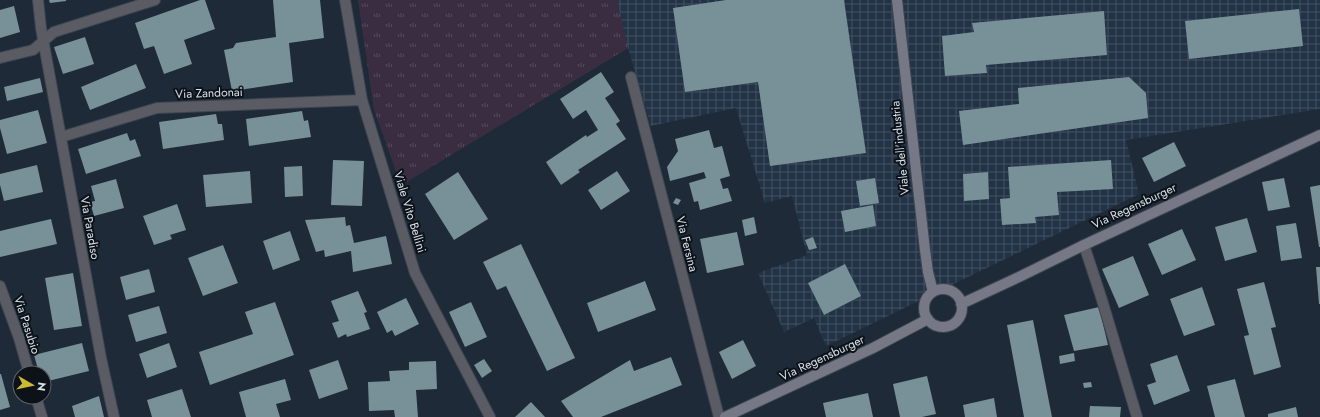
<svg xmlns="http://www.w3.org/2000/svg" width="1320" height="417" viewBox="0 0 1320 417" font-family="Jost,sans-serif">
<defs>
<pattern id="industrial-grid" width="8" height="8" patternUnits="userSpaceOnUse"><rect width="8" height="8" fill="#233346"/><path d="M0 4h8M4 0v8" fill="none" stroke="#425061"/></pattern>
<pattern id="grass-tufts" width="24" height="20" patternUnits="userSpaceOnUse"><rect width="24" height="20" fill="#3a2d42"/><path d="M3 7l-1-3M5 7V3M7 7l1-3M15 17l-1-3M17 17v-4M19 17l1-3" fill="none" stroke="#564b5d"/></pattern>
</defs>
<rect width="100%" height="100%" fill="#1e2a37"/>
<path fill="url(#industrial-grid)" d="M358 0H1320V109L1126 140 1139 194 826 346 814 318 784 332 758 273 807 255 792 196 765 203 736 108 651 126 628 48 401 185Z"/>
<path fill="url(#grass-tufts)" d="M358 0H617L628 48 401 185 374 110Z"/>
<path fill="#789098" d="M49 0H66V1L50 3Z
M200 0H205L215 29 184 40 192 64 164 74 154 46 144 49 135 23Z
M273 0H320L324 38 289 43 293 82 232 91 224 50 233 48 236 43 276 37Z
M726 0H844L866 153 770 166 758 82 685 92 673 8Z
M14 6 20 32 0 38V10Z
M1299 9 1303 46 1189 59 1185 21Z
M1104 11 1107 55 986 65 987 73 945 76 942 36 974 32 972 23Z
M85 37 94 64 63 74 54 47Z
M136 64 146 88 90 110 81 87Z
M601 72 614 92 605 98 620 121 616 124 626 139 578 170 580 172 561 185 546 162 586 135 587 137 598 130 586 110 573 119 560 99Z
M1129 77 1146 93 1148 118 963 145 959 111 1019 104 1018 88Z
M40 78 43 92 7 101 4 87Z
M38 110 47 143 7 154 0 128V120Z
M302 111 304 121 308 120 311 137 249 146 246 119Z
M216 114 218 124H222L224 140 163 149 159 122Z
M709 130 714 148 722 146 730 176 720 179 723 189 728 188 732 201 700 210 698 201 694 202 689 183 706 178 704 172 670 181 667 167 678 151 675 139Z
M127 133 130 141 135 139 141 156 86 174 78 149Z
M1174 142 1186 166 1154 182 1142 158Z
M333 160 364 161 362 206 331 205Z
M1111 160 1113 189 1057 192 1059 215 1035 217 1036 223 1002 225 1000 199 1010 198 1008 167Z
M37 165 43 192 4 201 0 185V174Z
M302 166 303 196 285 197 284 167Z
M250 171 252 203 206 207 203 175Z
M617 171 630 191 601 210 588 190Z
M458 172 488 219 454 240 425 194Z
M988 172 989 199 964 201 963 174Z
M875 178 879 203 860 206 856 181Z
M1284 178 1290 207 1268 211 1262 182Z
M116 179 124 208 94 216 90 202 95 201 91 186Z
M1320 185V247H1319L1310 187Z
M676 198 681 200 678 205 673 203Z
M177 204 186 230 170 235 172 239 154 245 143 216Z
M873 205 876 226 845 232 841 211Z
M345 217 346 226 350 225 354 243 386 236 392 264 353 272 351 251 325 257 324 250 316 252 305 220Z
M754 217 757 233 745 236 742 220Z
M1247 218 1257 252 1225 261 1215 227Z
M51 219 57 244 0 257V231Z
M1296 223 1302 258 1281 261 1276 226Z
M1182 229 1196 260 1162 275 1148 244Z
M290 231 300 260 273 270 263 241Z
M737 232 744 265 707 273 700 239Z
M813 237 817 248 809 250 805 240Z
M521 244 575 358 547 371 506 286 497 290 483 262Z
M223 245 238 283 203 296 188 258Z
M1133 256 1149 295 1119 308 1102 269Z
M845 264 861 296 824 315 808 283Z
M1316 267H1320V304H1319Z
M149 269 155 292 126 300 120 277Z
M73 273 82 326 54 330 45 278Z
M645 281 656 310 598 332 587 303Z
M1264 282 1276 327 1271 328 1281 367 1254 375 1244 336 1249 335 1237 289Z
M1202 287 1215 325 1184 336 1170 299Z
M358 291 367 312 364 313 370 329 347 337 346 334 338 338 332 323 339 321 331 301Z
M406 298 419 324 395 336 392 330 387 333 377 312Z
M275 302 294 355 210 385 199 352 253 334 245 312Z
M471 302 487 337 465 347 449 312Z
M159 306 167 333 136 342 128 315Z
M1099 307 1108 345 1074 351 1064 315Z
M1033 320 1052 417H1024L1007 325Z
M743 340 756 366 732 379 719 352Z
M82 343 89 371 44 382V373H39L34 355Z
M169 343 177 367 147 378 139 354Z
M1074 353 1075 361 1060 364 1059 356Z
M1177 355 1190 391 1154 405 1147 385 1156 382 1150 364Z
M671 357 682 385 601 417H573L561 401 630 360 634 371Z
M484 359 492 371 482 378 474 365Z
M338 360 348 389 319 399 309 370Z
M436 361 437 389 416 390 418 417H395L394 410 369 411 368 382 390 381 389 371 409 370V362Z
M0 374H1L10 407 0 410Z
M927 376 936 414 922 417H900L893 384Z
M285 379 291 400 276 404 280 417H246L239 392Z
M1235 379 1245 417H1215L1207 386Z
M1091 382 1092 387 1084 388 1083 383Z
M182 389 191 417H152L147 400Z
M868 393 873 417H826L823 403Z
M99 396 104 417H75L72 406Z
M994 398 997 417H965L963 405Z
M531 402 545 417H515Z
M1090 406 1121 407 1120 417H1089Z
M1296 407 1298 417H1268V414Z"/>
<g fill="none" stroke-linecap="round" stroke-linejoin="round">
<g stroke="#3c4753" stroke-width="12">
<path id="street" d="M38 0 41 28 101 358 114 417
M345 0 362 100 415 273 490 417
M0 58 33 50 54 32 155 0
M631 77 719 417
M61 137 157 108 362 100
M1084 245 1102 300 1137 417
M0 286 19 338 29 373
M36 397 42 417"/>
</g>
<g stroke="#3c4753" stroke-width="12">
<path id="secondary" d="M897 0 925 250 928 272 933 292
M924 308a19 19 0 1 1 38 0a19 19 0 1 1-38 0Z
M961 304 1021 276 1084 245 1320 135
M725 417 873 348 928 319"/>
</g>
<use href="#street" stroke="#5b5b64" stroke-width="10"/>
<use href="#secondary" stroke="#777885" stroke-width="10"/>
</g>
<g text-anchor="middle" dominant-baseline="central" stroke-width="4" stroke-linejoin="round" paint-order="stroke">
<g font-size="12" fill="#d8e0e9" stroke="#0c1218">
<text transform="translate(209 93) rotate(-2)">Via Zandonai</text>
<text transform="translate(900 148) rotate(-96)">Viale dell'industria</text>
<text transform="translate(1134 206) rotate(-25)">Via Regensburger</text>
<text transform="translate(410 212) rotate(73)">Viale Vito Bellini</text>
<text transform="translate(90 228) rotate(80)">Via Paradiso</text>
<text transform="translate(687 244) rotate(76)">Via Fersina</text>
<text transform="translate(27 325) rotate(72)">Via Pasubio</text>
<text transform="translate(822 358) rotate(-25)">Via Regensburger</text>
</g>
</g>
<g transform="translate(32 385) rotate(99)"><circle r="19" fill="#0c1218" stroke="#5e646c"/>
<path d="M0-3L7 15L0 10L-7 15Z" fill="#cdb938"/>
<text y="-6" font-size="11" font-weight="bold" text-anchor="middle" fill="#d8e0e9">N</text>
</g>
</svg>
